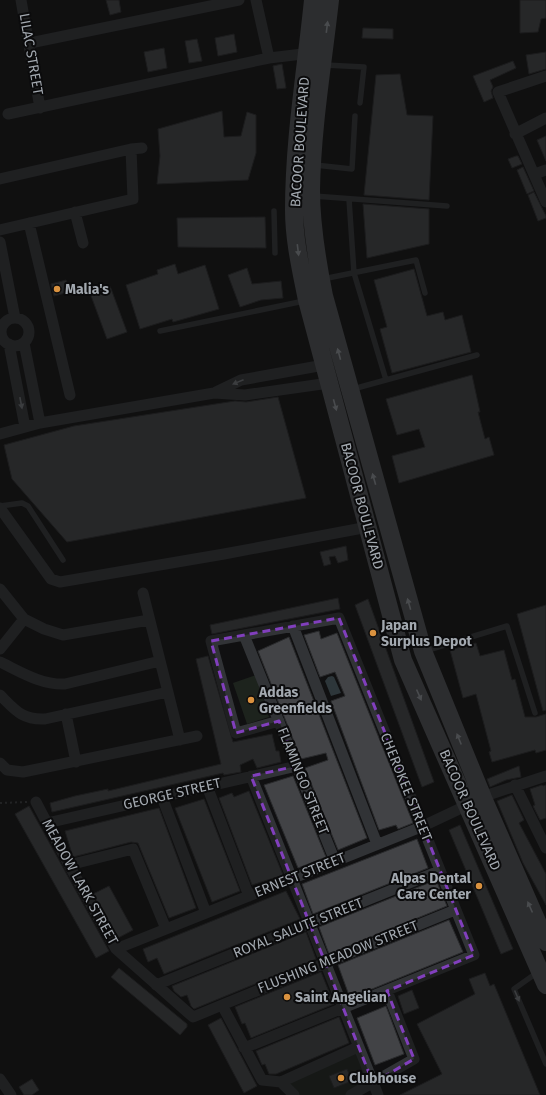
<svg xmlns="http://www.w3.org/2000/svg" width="546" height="1095" viewBox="0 0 546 1095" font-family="'Fira Sans',sans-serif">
<rect width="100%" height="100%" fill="#101011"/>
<path fill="#1d231d" d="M256 675 269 717 247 724 233 683Z
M358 1047 373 1083 351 1095H294L281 1082Z"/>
<path fill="#2d363a" d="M332 676 334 677 341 693 331 696 325 681 328 677Z"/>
<path fill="#424346" stroke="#2a2b2d" d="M106 0H119L121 12 110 15Z
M520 0H546V18L541 19 538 32 520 33Z
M363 28 393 29V39L362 38Z
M234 34 237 52 218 56 215 38Z
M197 39 202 61 189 63 185 41Z
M164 48 167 68 148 72 144 52Z
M546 52V69L529 74 526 55Z
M513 61 516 68 490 80 493 87 491 91 493 98 484 102 473 76Z
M282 64 286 88 277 89 273 66Z
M400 74 407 115 433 116 429 200 364 195 376 75Z
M222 111 224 137 241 136 247 112 256 115V153L248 180 157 184 160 156 158 129Z
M546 136V161L537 140Z
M516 156H518L522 164 512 168 508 159Z
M523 167 534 191 527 194 517 170Z
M534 192 546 216V218L538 221 528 195Z
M363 204 429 209V244L367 258Z
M265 217 266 248 178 247 177 218Z
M175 264 178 274 205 265 219 309 173 322 172 319 140 329 126 285 158 274 157 270Z
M247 268 252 284 281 281 283 298 261 300 240 307 228 275Z
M414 269 427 316 443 312 445 320 462 315 471 352 392 373 380 329 387 327 374 280Z
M66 280 69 292 54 296 51 284Z
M110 286 127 332 107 339 90 293Z
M472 375 480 412H478L485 439 489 437 494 455 399 483 392 456 425 447 419 429 397 435 386 399Z
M278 397 306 498 67 542 12 479 4 445 74 426 235 401 246 402Z
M346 546 348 560 338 563 335 556 329 557 331 564 324 566 320 552Z
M338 598 340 609 212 634 210 625Z
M368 599 434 782 422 787 355 605Z
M546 605V710L543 711 517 614Z
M319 631 321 639 337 633 413 823 398 829 396 825 379 830 331 701 345 696 335 672 320 677 304 635Z
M289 637 367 838 338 850 305 768 328 760 326 753 301 759 258 651Z
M476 643 480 656 504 650 512 680 515 679 525 717H536L546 714V750L536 753 535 750 492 762 489 752 491 751 476 694 463 698 450 650Z
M208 656 233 742 272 734 276 751H279L281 762 257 768 253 759 240 765 241 772 224 775 223 773 52 812 50 803 75 796 108 789V791L221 764 196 659Z
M519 766 521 777 506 780 490 787 487 779Z
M293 776 326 857 298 868 264 785Z
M542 785 543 786 546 785V818L540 820 533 806 535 805 530 789Z
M249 791 283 875 252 885 219 798 232 793 234 797Z
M512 795 524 820 519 823 546 874V905L523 863 497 801Z
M204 799 240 891 212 902 175 808Z
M29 806 109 951 96 958 15 814Z
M159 808 196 908 169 918 138 843 131 842 73 857 65 831Z
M460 825 513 949 501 954 449 830Z
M417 839 428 868 313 914 302 884Z
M436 880 447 906 329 954 319 927Z
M109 886 133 930 118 938 93 894Z
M286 891 300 919 164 974 157 958 148 962 143 949Z
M449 920 463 952 350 998 338 965Z
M306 932 316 959 194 1009 191 1006 187 995 181 997 174 991 172 986Z
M119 968 187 1024V1027L180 1035 111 977Z
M321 972 334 1004 251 1038 245 1023 242 1024 235 1007Z
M485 973 490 986 494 984 540 1095H400L442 1074 417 1024 475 994 469 979Z
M412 990 419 1008 404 1014 398 996Z
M386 1006 404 1054 375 1065 357 1018Z
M339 1017 349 1043 276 1074H269L265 1064 262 1065 256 1051Z
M221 1018 257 1086 244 1093 208 1025Z
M347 1069 352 1081 334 1088 329 1076Z
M32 1079 39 1090 32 1095H24L19 1087Z"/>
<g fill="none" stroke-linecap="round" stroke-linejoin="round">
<path stroke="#383a3c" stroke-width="2" stroke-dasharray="2 3" stroke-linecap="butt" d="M0 803 27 802"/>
<path stroke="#313336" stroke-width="5.5" d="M325 65 364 67 360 103
M315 165 352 169 355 116
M314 196 447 206
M349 199 354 273 386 380
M274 211 275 253
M323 279 416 260 425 293
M160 331 304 301
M353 389 477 355
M0 506 22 503 28 506 63 560
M425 651 507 626 535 713
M538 972 514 989 546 1064"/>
<path stroke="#313336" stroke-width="11" d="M21 0 40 108
M256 0 269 58
M30 43 239 0
M546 76 498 92 546 202
M8 114 269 58 311 53
M515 134 546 118
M131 149 142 148
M535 174 546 170
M0 179 131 149 133 199 0 230
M75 212 83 243
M29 223 70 395
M0 242 15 318
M1 332a14 14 0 1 1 28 0a14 14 0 1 1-28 0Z
M24 343 40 423
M9 344 25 427
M216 392 241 380 324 365
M0 434 40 423 214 393 245 395 329 383
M0 508 51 579 60 582 224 554 368 527
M0 589 24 619 44 629 63 635 149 620
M143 593 180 740
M293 626 377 844
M244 635 335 861
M0 649 24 619
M0 662C21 672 41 685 65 684L160 661
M0 695C15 710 22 720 45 719L168 692
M66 714 76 762
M0 763 7 770 23 772 197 736
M251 776 378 1095
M515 785 546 848
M207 786 249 896
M162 797 206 913
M36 802 69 865 116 949 193 1017 222 1005 262 1080 281 1082 294 1095
M47 823 297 766
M69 865 133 849 166 929
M116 949 421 827 491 794 546 776
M156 985 439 871
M222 1005 455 910
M244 1048 474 955 339 618 211 641 236 733 279 721
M0 1079 11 1095
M281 1082 358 1047
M351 1095 414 1059 387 991"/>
<path stroke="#4e5054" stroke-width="18" d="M313 0C306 70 294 139 294 210 294 240 301 270 307 300L403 660 546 985
M330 0C323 63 312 127 311 190 311 226 317 261 324 296L423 651 483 798 546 942"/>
</g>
<defs><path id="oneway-solid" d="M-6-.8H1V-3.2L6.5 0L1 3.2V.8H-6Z"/></defs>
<g fill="#8e9399">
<use href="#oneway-solid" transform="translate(327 27) rotate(-83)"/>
<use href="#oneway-solid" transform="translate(298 250) rotate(83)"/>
<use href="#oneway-solid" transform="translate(339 354) rotate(-105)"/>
<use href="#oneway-solid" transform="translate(335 405) rotate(75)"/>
<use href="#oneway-solid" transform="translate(374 479) rotate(-106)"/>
<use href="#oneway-solid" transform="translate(409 604) rotate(-106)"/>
<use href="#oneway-solid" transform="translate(419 695) rotate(66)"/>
<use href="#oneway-solid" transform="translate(459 739) rotate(-112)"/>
<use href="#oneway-solid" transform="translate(530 907) rotate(-114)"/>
</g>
<g fill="#707479">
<use href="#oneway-solid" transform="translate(238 382) rotate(158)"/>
<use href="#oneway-solid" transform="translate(21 403) rotate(79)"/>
<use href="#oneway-solid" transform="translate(517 996) rotate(67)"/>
</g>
<path d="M0 0H546V1095H0ZM339 618 474 955 387 991 414 1059 373 1083 251 776 297 766 279 721 236 733 211 641Z" fill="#101011" fill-opacity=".55" fill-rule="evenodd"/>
<path fill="none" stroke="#813fbd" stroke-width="3" stroke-dasharray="8 5" stroke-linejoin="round" d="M339 618 474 955 387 991 414 1059 373 1083 251 776 297 766 279 721 236 733 211 641Z"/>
<g fill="#da923f" stroke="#0b0b0c" stroke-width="1.5">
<circle cx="57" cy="289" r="4"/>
<circle cx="373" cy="633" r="4"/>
<circle cx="251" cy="700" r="4"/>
<circle cx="479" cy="886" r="4"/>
<circle cx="287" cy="997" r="4"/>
<circle cx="341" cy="1078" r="4"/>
</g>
<g text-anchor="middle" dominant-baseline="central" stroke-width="4" stroke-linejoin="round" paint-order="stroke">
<g font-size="14" fill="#a3a9b0" stroke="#0b0b0c">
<text transform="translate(31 54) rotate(80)">LILAC STREET</text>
<text transform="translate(300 142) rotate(-86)">BACOOR BOULEVARD</text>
<text transform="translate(362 506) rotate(75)">BACOOR BOULEVARD</text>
<text transform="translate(303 781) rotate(68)">FLAMINGO STREET</text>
<text transform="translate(406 787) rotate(68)">CHEROKEE STREET</text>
<text transform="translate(172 794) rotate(-13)">GEORGE STREET</text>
<text transform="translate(470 810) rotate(66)">BACOOR BOULEVARD</text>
<text transform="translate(300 875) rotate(-22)">ERNEST STREET</text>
<text transform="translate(80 882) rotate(61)">MEADOW LARK STREET</text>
<text transform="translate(298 928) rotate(-22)">ROYAL SALUTE STREET</text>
<text transform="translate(338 957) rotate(-22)">FLUSHING MEADOW STREET</text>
</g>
<g font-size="14" font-weight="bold" fill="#a3a9b0" stroke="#0b0b0c" text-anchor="start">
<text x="65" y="289">Malia's</text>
<text x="381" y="625">Japan<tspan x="381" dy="16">Surplus Depot</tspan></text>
<text x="259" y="692">Addas<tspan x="259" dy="16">Greenfields</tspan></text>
<text x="471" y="878" text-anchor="end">Alpas Dental<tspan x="471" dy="16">Care Center</tspan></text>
<text x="295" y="997">Saint Angelian</text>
<text x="349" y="1078">Clubhouse</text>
</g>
</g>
</svg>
